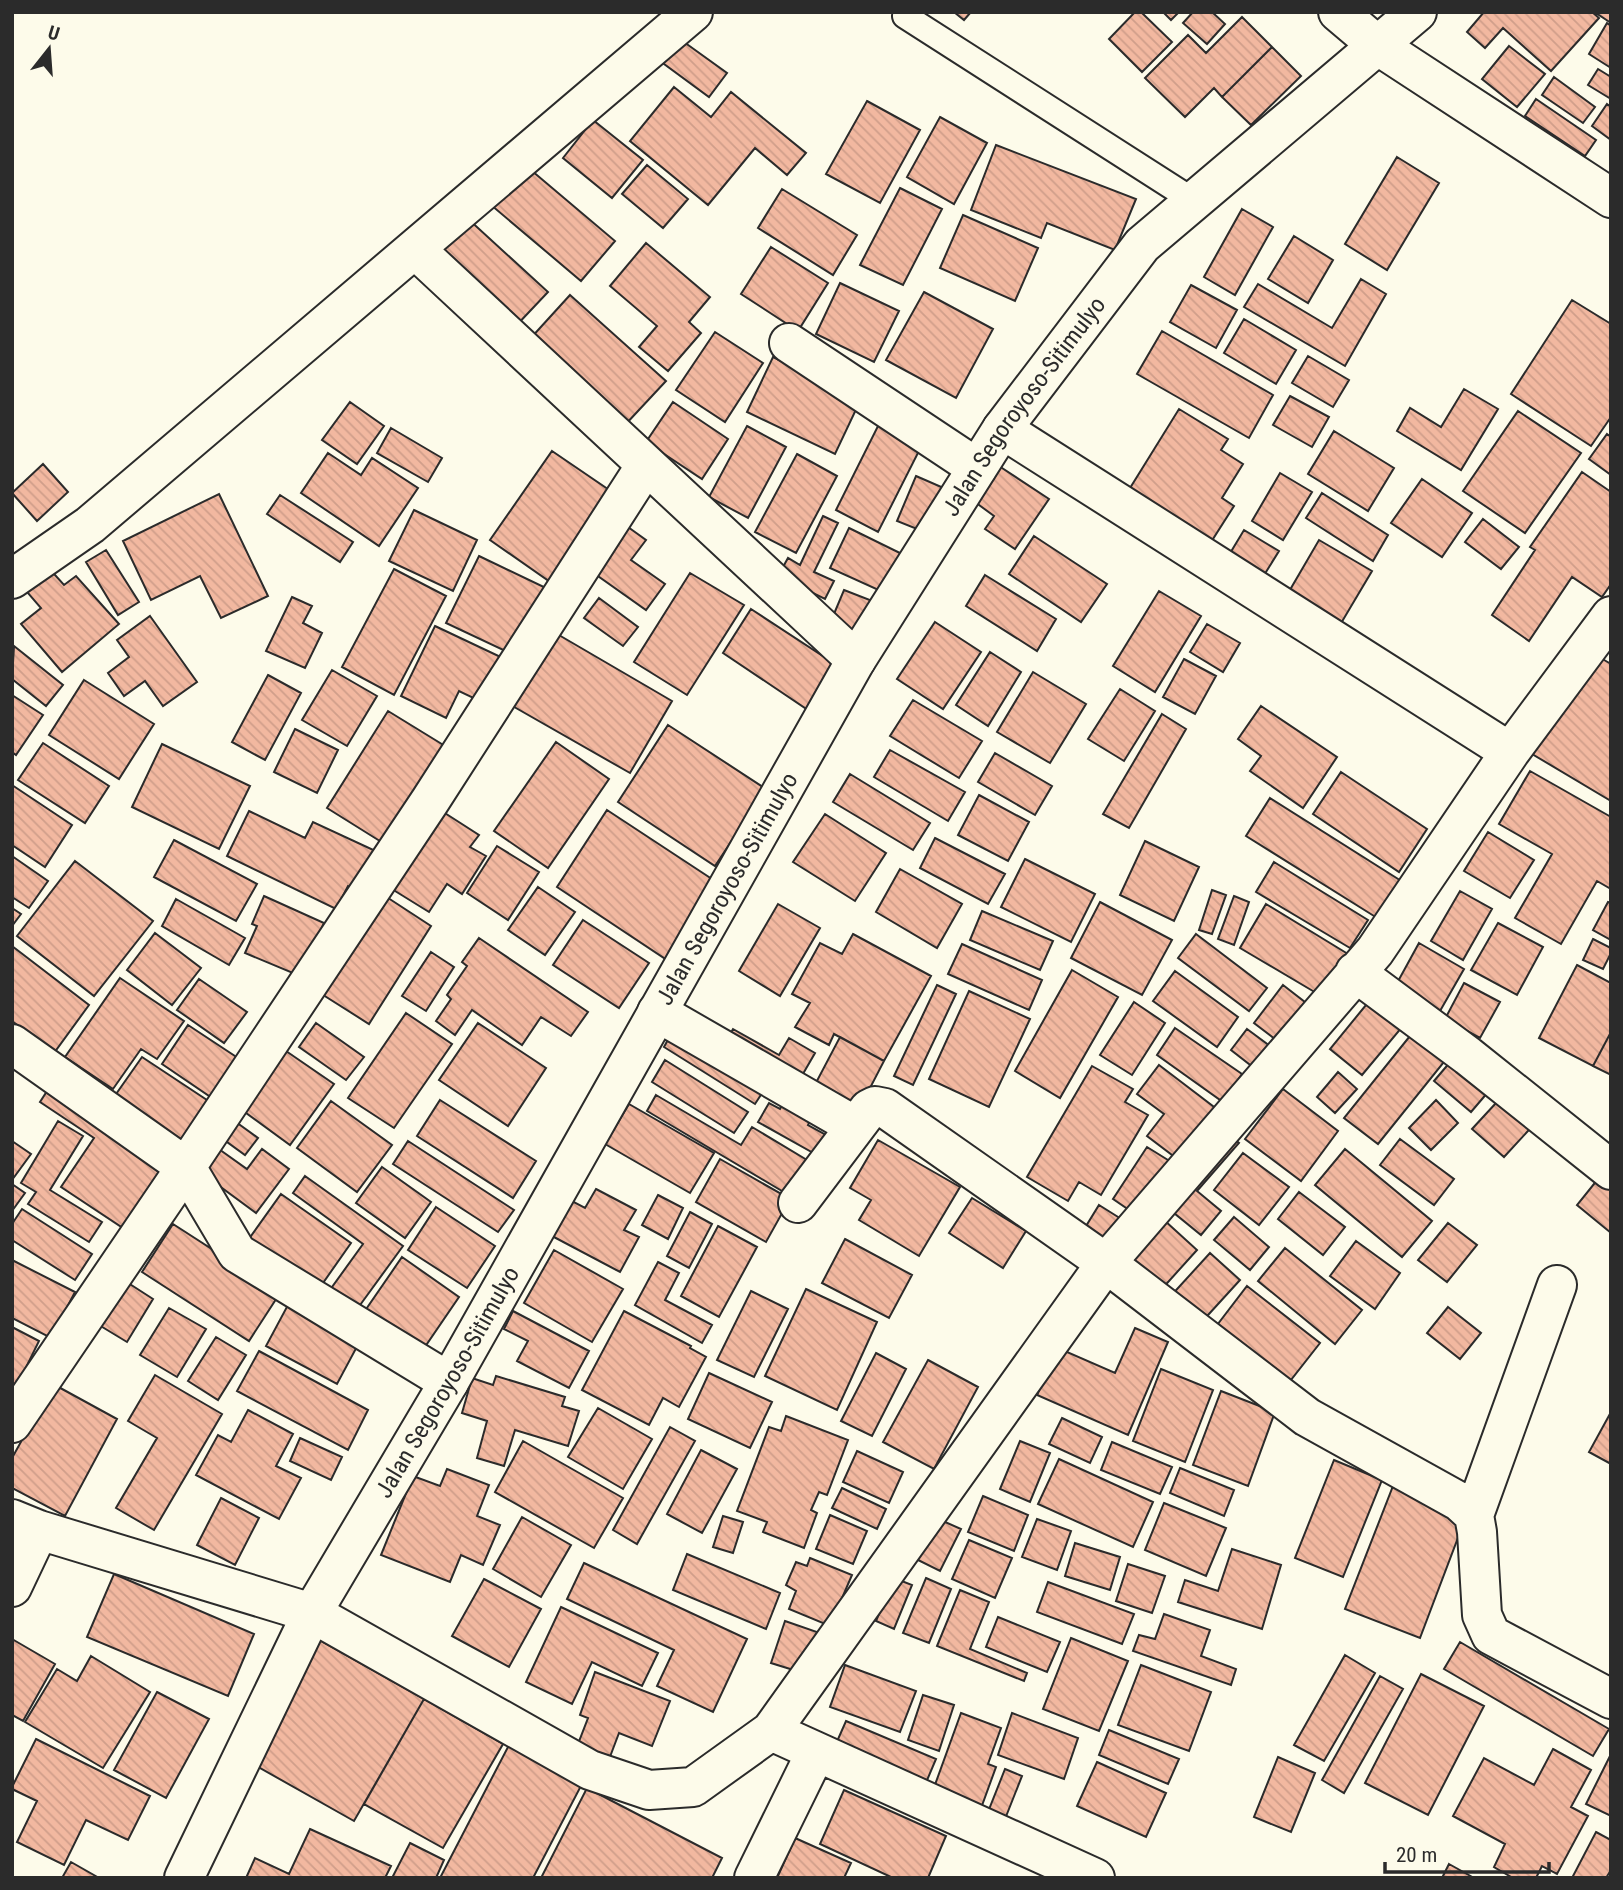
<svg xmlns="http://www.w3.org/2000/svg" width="1623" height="1890" viewBox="0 0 1623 1890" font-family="'Roboto Condensed',sans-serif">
<defs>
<pattern id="building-back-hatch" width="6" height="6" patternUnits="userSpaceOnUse" patternTransform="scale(1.75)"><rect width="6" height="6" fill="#f2b8a0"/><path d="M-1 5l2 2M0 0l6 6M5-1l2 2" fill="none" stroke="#d09e8a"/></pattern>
</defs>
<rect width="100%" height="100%" fill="#fdfbea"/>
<path fill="url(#building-back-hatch)" stroke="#2b2b2b" stroke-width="2" d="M954 12H971L964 20Z
M1135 12H1141L1172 42 1142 72 1109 39Z
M1163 12H1179L1171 20Z
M1193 12H1212L1225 24 1207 44 1183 23Z
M1484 12H1592L1599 18 1551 71 1503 28 1485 48 1467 32Z
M1597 12H1611V23L1596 13Z
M1242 17 1272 47 1222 97 1214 88 1185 117 1145 78 1188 35 1206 53Z
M1607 23 1611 26V68L1589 54Z
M677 37 727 73 709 97 660 61Z
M1509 46 1545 74 1517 107 1482 79Z
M1272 47 1301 76 1251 125 1222 97Z
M1598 69 1611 77V99L1588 85Z
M1554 77 1595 107 1583 123 1542 95Z
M674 87 711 117 731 92 806 153 787 175 755 148 708 205 630 141Z
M1536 99 1596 140 1585 156 1525 116Z
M867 101 920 130 880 203 826 174Z
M1607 104 1611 107V140L1592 126Z
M940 117 987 143 954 204 907 177Z
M593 120 643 160 612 198 563 158Z
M996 145 1136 199 1115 250 1047 223 1041 238 971 210Z
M1397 157 1439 183 1387 270 1345 244Z
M525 165 615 241 581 281 491 205Z
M647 165 688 199 663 228 622 194Z
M900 188 942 209 903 285 860 265Z
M782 189 857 235 833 275 758 228Z
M1242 209 1273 227 1235 295 1204 277Z
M963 215 1038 248 1015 301 940 268Z
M466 217 548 292 513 329 432 255Z
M1294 236 1333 260 1308 303 1268 279Z
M646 243 710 297 689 322 701 333 668 371 639 347 657 326 610 286Z
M771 247 828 283 798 331 741 294Z
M1361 279 1386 294 1345 366 1244 307 1258 284 1332 328Z
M840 283 899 311 874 362 816 334Z
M1191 285 1237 310 1216 348 1170 322Z
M924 292 993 329 956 398 886 360Z
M570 295 666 381 624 426 529 340Z
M1572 300 1611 324V417L1591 446 1511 394Z
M1244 319 1296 350 1276 384 1224 353Z
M1162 331 1273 395 1249 438 1137 374Z
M715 332 763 363 725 422 676 390Z
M1308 356 1349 380 1333 407 1292 383Z
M773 357 861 399 835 454 747 412Z
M1464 389 1498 409 1461 470 1397 431 1410 408 1441 427Z
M1290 396 1329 417 1312 447 1273 425Z
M350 402 384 426 357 464 322 440Z
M673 402 728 439 702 479 646 442Z
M1179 409 1228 439 1221 450 1243 464 1222 498 1234 506 1204 553 1122 501Z
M1518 411 1581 453 1525 533 1463 491Z
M881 420 924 441 878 532 836 510Z
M747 426 786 447 748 518 709 497Z
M391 428 442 458 428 482 377 453Z
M1334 431 1394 468 1368 511 1308 474Z
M1607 434 1611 437V475L1589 459Z
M552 451 618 496 556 586 490 540Z
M328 453 361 475 372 458 418 488 379 546 301 493Z
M797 454 837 476 796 553 755 532Z
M43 464 68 492 37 521 12 493Z
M999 466 1049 499 1015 549 985 529 994 516 975 502Z
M1582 472 1611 492V584L1602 597 1572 577 1529 641 1492 615 1535 550 1530 547Z
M1280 473 1312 492 1283 540 1252 521Z
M916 476 946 489 927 533 897 521Z
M1422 479 1472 513 1442 557 1391 523Z
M1322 493 1388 535 1373 561 1306 518Z
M219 494 268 596 221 618 200 576 151 600 123 541Z
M280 495 353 542 340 562 267 514Z
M414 510 477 540 453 591 389 561Z
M823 516 838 523 814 572 834 581 825 599 778 576 788 558 800 565Z
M1483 519 1519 547 1501 569 1465 542Z
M621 522 646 540 631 560 665 584 646 610 588 569Z
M849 528 902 554 885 593 830 568Z
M1244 530 1279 551 1261 580 1226 560Z
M1034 536 1107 584 1081 622 1009 574Z
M1319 540 1372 571 1340 625 1287 595Z
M106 550 139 602 118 615 86 562Z
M479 556 548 589 516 656 446 623Z
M46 565 64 585 76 576 119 624 62 672 21 624 41 608 21 585Z
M394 569 446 596 394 695 342 667Z
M690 573 744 605 687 695 634 662Z
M985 575 1056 619 1037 651 966 606Z
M844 590 875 602 862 635 831 621Z
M1159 591 1201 616 1155 692 1113 666Z
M292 597 312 606 303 623 322 633 305 668 266 651Z
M599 598 638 627 623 646 584 618Z
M751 609 838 666 808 710 723 653Z
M150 616 197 682 163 706 145 681 124 696 108 673 129 657 117 640Z
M935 622 981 652 943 709 897 679Z
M1207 624 1240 643 1223 672 1190 652Z
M435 626 507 660 486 704 459 691 446 718 401 696Z
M552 631 672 701 630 773 509 704Z
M14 646 63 685 46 706 12 679Z
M990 652 1021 672 988 726 956 705Z
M1599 657 1611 664V801L1527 751Z
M1184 659 1216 676 1195 714 1163 697Z
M332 670 377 696 347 746 302 720Z
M1033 672 1086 704 1050 763 997 732Z
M268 675 301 693 265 760 232 742Z
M84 680 154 724 119 779 49 735Z
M1120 689 1155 711 1124 761 1088 739Z
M12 695 43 715 16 755 12 752Z
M913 700 982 741 959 778 890 736Z
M1261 706 1337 757 1303 808 1250 771 1261 756 1238 739Z
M388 711 445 746 383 843 327 808Z
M1162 714 1186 729 1129 828 1103 814Z
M668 725 766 789 715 866 618 802Z
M295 729 338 750 317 793 274 772Z
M556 742 609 779 548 868 494 831Z
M43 743 109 786 85 823 18 780Z
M162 744 250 786 219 849 132 807Z
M890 750 965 792 948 821 874 777Z
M995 753 1052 786 1035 815 978 782Z
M1530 771 1611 817V889L1597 881 1561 944 1515 918 1552 854 1499 824Z
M1341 772 1427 829 1399 872 1313 814Z
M850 774 930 823 913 850 833 802Z
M12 785 72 825 45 867 12 845Z
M979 795 1029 822 1008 861 958 835Z
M1270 798 1406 884 1382 921 1246 836Z
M437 808 479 835 470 847 486 856 462 894 447 884 429 912 387 886Z
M607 810 718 883 667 960 557 887Z
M249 811 305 838 313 822 382 854 363 894 348 886 336 909 227 856Z
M825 814 886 853 855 901 793 862Z
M1488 832 1534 860 1510 898 1464 871Z
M935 838 1005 874 988 904 920 868Z
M174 840 257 884 236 921 154 877Z
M1145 841 1199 867 1174 921 1120 895Z
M497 846 539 872 508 920 467 893Z
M12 856 48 881 29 908 12 897Z
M1025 859 1095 894 1071 942 1001 907Z
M75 861 153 921 94 996 17 936Z
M1274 862 1368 920 1350 948 1256 892Z
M900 869 962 904 937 948 876 912Z
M538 887 575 912 545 955 508 930Z
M1212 890 1226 895 1212 934 1199 930Z
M1460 891 1492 909 1463 960 1431 941Z
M382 894 431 926 369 1024 320 993Z
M264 896 324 923 300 976 245 953 257 926 252 924Z
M1234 896 1249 902 1234 945 1218 939Z
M176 899 245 938 229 965 162 926Z
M1100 902 1172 940 1142 995 1071 958Z
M1608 902 1611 903V940L1593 930Z
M778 904 820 928 780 996 739 971Z
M1266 904 1348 954 1323 997 1240 948Z
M12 908 21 914 12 926Z
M982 911 1053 941 1040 970 970 940Z
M583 920 649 963 619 1008 553 965Z
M1498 923 1543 947 1517 995 1471 970Z
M155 933 201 968 172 1005 127 970Z
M853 934 931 976 884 1061 834 1034 829 1045 795 1027 810 1003 792 994 820 943 842 954Z
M1196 934 1267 988 1249 1011 1178 958Z
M479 938 588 1012 571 1036 541 1017 522 1045 472 1010 455 1035 436 1021 451 999 447 995 467 966 462 962Z
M1593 939 1611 948V953L1603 969 1583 960Z
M1419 943 1464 969 1436 1018 1391 994Z
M962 944 1042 980 1029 1010 948 974Z
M12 946 89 1005 54 1053 12 1021Z
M431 952 454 967 426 1011 402 996Z
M1577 965 1611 983V1032L1593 1066 1539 1038Z
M1072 970 1118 997 1060 1098 1015 1071Z
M1175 971 1238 1017 1217 1047 1153 1001Z
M120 978 184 1021 157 1059 141 1049 113 1089 65 1057Z
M199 979 247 1012 224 1043 177 1010Z
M1464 983 1500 1002 1480 1038 1445 1019Z
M937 985 956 994 913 1085 894 1076Z
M1283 985 1310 1006 1280 1043 1254 1023Z
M969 991 1030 1019 989 1107 929 1079Z
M1375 994 1408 1020 1362 1075 1330 1049Z
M1134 1002 1165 1023 1132 1075 1100 1055Z
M406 1013 452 1044 394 1128 348 1098Z
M316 1023 364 1057 346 1080 299 1047Z
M478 1023 546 1068 508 1126 439 1080Z
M188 1025 244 1062 218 1102 162 1064Z
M1418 1026 1452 1052 1378 1144 1344 1118Z
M675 1027 768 1084 755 1104 664 1047Z
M1175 1028 1242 1074 1223 1102 1157 1055Z
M733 1029 779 1055 789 1038 815 1053 796 1086 724 1045Z
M1247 1029 1274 1049 1258 1071 1231 1050Z
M1611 1032V1075L1593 1066Z
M840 1037 884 1061 854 1119 809 1096Z
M286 1051 334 1084 290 1145 242 1110Z
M1457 1054 1494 1085 1471 1112 1434 1081Z
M142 1057 213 1104 186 1145 114 1097Z
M665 1060 748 1112 734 1133 652 1082Z
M1159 1065 1218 1110 1180 1161 1147 1136 1164 1114 1137 1094Z
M1092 1066 1133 1089 1125 1102 1148 1115 1101 1195 1079 1182 1068 1201 1027 1177Z
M1338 1072 1357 1089 1335 1113 1317 1097Z
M51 1085 170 1164 126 1230 61 1187 94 1138 40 1102Z
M1283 1089 1338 1131 1301 1181 1245 1139Z
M1508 1090 1539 1119 1504 1157 1472 1129Z
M789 1092 817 1108 808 1125 835 1140 824 1159 758 1122 769 1103 780 1109Z
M656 1095 741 1145 752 1127 812 1163 792 1197 647 1111Z
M440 1100 536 1161 513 1198 417 1136Z
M1436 1100 1458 1123 1431 1150 1409 1128Z
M331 1101 392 1145 357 1192 297 1148Z
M629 1104 714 1153 690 1193 605 1144Z
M229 1117 258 1138 245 1155 216 1134Z
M58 1121 83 1136 50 1190 102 1222 89 1242 28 1204 36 1192 21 1183Z
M1225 1132 1239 1143 1197 1191 1221 1211 1201 1235 1163 1204Z
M1400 1139 1454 1179 1434 1205 1380 1165Z
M878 1140 960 1187 919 1256 859 1220 871 1200 850 1188Z
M12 1141 31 1154 12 1180Z
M408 1141 514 1210 498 1232 393 1164Z
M216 1147 247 1169 262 1149 289 1169 256 1213 199 1171Z
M1147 1147 1176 1165 1141 1218 1113 1199Z
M1345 1149 1432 1221 1402 1257 1315 1185Z
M1243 1153 1289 1187 1259 1225 1214 1190Z
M720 1159 790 1199 766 1242 696 1202Z
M382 1167 431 1202 405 1238 356 1203Z
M1602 1174 1611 1181V1233L1577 1205Z
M305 1176 403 1246 355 1312 327 1294 363 1244 293 1193Z
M12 1184 25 1193 12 1211Z
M596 1189 636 1210 624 1230 639 1237 620 1272 552 1236 572 1201 585 1208Z
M1299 1192 1345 1227 1323 1255 1278 1219Z
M281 1194 351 1243 316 1293 246 1243Z
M658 1195 683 1208 668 1239 642 1225Z
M972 1198 1026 1231 1003 1268 949 1233Z
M1099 1205 1126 1222 1109 1248 1083 1231Z
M436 1207 495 1246 467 1288 408 1250Z
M22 1209 92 1254 75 1280 12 1240V1224Z
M690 1212 712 1224 689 1268 667 1256Z
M1234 1217 1269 1247 1250 1270 1214 1240Z
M1164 1220 1197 1250 1160 1291 1126 1261Z
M1448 1223 1477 1245 1447 1282 1418 1260Z
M173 1224 280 1293 249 1341 142 1272Z
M718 1226 757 1247 719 1317 681 1296Z
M845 1239 912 1275 889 1318 822 1283Z
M1356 1241 1400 1273 1375 1309 1330 1276Z
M1285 1248 1362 1310 1335 1344 1258 1281Z
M554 1250 623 1289 592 1342 524 1303Z
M1210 1253 1240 1280 1198 1326 1168 1299Z
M402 1257 459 1297 418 1357 360 1318Z
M12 1260 75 1292 51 1338 12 1318Z
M658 1262 679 1273 665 1300 712 1325 702 1343 635 1305Z
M122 1279 153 1299 127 1342 94 1322Z
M1247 1286 1320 1343 1283 1390 1211 1333Z
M806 1289 877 1322 837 1410 765 1376Z
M751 1291 788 1309 754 1377 717 1360Z
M289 1303 360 1341 337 1384 266 1346Z
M1448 1307 1481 1333 1460 1359 1427 1333Z
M169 1308 206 1329 177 1377 140 1355Z
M513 1311 589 1351 569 1388 517 1361 528 1341 504 1329Z
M624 1311 691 1346 690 1348 706 1357 679 1407 663 1398 649 1425 582 1390Z
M12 1327 39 1341 14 1392 12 1391Z
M1135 1328 1168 1342 1128 1435 1037 1395 1058 1348 1115 1373Z
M216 1337 246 1355 218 1400 188 1381Z
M259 1351 368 1410 348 1450 237 1391Z
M876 1353 906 1369 872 1436 841 1421Z
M928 1360 978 1387 934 1469 883 1442Z
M1161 1369 1213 1390 1185 1462 1133 1441Z
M709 1373 772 1402 750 1448 688 1419Z
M155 1375 222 1414 154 1530 116 1508 157 1438 128 1421Z
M496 1376 565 1397 562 1406 579 1411 568 1446 515 1430 504 1466 477 1458 487 1421 462 1413 472 1378 493 1385Z
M53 1384 117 1419 65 1516 12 1488V1458Z
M1221 1391 1275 1412 1248 1486 1193 1465Z
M598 1408 652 1439 623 1489 568 1457Z
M248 1410 293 1434 276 1466 301 1478 279 1519 196 1475 218 1435 231 1442Z
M1611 1412V1464L1589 1452Z
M786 1416 848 1440 827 1495 819 1492 811 1510 817 1513 804 1548 763 1532 767 1522 737 1511 769 1427 781 1431Z
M1062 1418 1102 1437 1090 1463 1049 1444Z
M670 1427 695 1441 637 1544 613 1530Z
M300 1438 342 1457 331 1480 290 1461Z
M523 1441 623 1498 594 1548 495 1492Z
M1020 1441 1050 1453 1030 1502 1000 1489Z
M1112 1442 1172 1467 1160 1494 1101 1470Z
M701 1450 737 1469 702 1533 667 1514Z
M857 1451 903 1472 889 1503 843 1482Z
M1059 1459 1153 1502 1133 1547 1038 1504Z
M1334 1460 1382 1480 1343 1577 1295 1558Z
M1180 1468 1234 1490 1224 1516 1170 1493Z
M447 1469 489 1485 477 1516 500 1525 483 1565 461 1555 450 1582 381 1555 413 1476 440 1486Z
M1393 1486 1467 1514 1420 1638 1345 1609Z
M842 1488 886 1509 877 1529 832 1508Z
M983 1496 1028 1515 1014 1551 968 1532Z
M221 1498 259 1518 235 1565 197 1545Z
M1164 1503 1226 1528 1206 1576 1145 1550Z
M830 1515 867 1531 853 1564 816 1549Z
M723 1516 743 1522 733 1553 713 1547Z
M522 1517 571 1545 541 1597 493 1569Z
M936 1518 961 1529 940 1571 916 1559Z
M1037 1519 1071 1531 1057 1570 1022 1557Z
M969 1540 1012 1558 995 1598 952 1579Z
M1075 1543 1120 1557 1110 1590 1065 1576Z
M1232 1549 1281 1565 1262 1629 1178 1602 1185 1580 1218 1591Z
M687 1554 780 1593 766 1629 673 1590Z
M810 1558 852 1575 830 1626 789 1609 796 1591 786 1585 796 1562 807 1566Z
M584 1563 747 1639 713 1712 657 1686 674 1650 567 1599Z
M1128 1564 1165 1576 1152 1613 1116 1601Z
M114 1574 254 1634 228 1696 87 1637Z
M894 1578 912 1585 894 1629 876 1621Z
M926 1578 951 1589 929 1643 903 1633Z
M484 1579 541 1609 509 1667 452 1636Z
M1048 1582 1134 1614 1122 1644 1037 1612Z
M960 1590 989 1602 970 1649 1027 1673 1024 1681 937 1646Z
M561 1607 658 1653 642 1686 592 1662 572 1704 526 1682Z
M1164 1614 1210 1630 1201 1656 1236 1669 1231 1685 1133 1651 1139 1635 1155 1639Z
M998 1617 1060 1642 1047 1672 986 1647Z
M785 1621 817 1632 803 1673 771 1663Z
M314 1637 424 1699 354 1821 244 1759Z
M1071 1638 1128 1661 1099 1731 1043 1709Z
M12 1639 55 1664 23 1721 12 1715Z
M1460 1642 1609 1729 1593 1756 1444 1669Z
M1345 1655 1375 1673 1324 1761 1294 1745Z
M91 1656 150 1692 103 1768 25 1722 57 1669 77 1681Z
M845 1665 916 1691 900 1732 830 1707Z
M1141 1665 1211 1692 1189 1751 1118 1725Z
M595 1672 670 1701 652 1746 619 1733 605 1770 573 1757 588 1718 580 1715Z
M1421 1674 1484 1706 1428 1815 1365 1783Z
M1380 1676 1403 1689 1344 1793 1322 1780Z
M157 1692 209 1719 166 1798 114 1770Z
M923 1695 954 1705 939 1751 908 1740Z
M424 1699 503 1744 443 1848 364 1804Z
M961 1713 1001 1728 988 1764 996 1767 980 1811 932 1793Z
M1012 1713 1078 1738 1064 1779 998 1755Z
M846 1721 936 1759 925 1785 835 1746Z
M1109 1730 1179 1759 1168 1784 1099 1755Z
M36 1739 150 1796 128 1840 86 1820 64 1865 17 1842 37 1801 12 1789V1787Z
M509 1745 583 1782 533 1878H440Z
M1553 1749 1591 1770 1571 1807 1588 1816 1557 1874 1542 1866 1536 1878H1513L1494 1867 1505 1844 1453 1816 1484 1758 1534 1785Z
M1611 1754V1816L1586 1804Z
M1278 1757 1315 1773 1291 1832 1254 1817Z
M1097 1762 1166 1793 1146 1837 1077 1806Z
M1005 1769 1022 1776 1005 1819 988 1812Z
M587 1788 722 1858 712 1878H541Z
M844 1790 946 1836 928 1878H893L820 1844Z
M310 1829 391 1866 385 1878H246L255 1858 289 1874Z
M1596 1832 1611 1840V1870L1606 1878H1572Z
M795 1838 851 1863 844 1878H777Z
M410 1843 444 1860 436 1878H392Z
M71 1862 99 1878H62Z
M1449 1864 1474 1878H1442Z"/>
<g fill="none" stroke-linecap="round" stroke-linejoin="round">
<g stroke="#2b2b2b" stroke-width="28">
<path id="lane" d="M905 16 1194 201"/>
</g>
<g stroke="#2b2b2b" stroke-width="42">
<path id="street" d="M1338 12 1377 45 1611 198
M415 249 856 660
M789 343 977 468
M1002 429 1510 752
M12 579 90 525 693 12
M1355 972 1468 1056 1611 1170
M657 1012 855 1126
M12 1044 186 1167 237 1253 449 1382
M798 1203 869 1109 875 1106 885 1108 1106 1263 1307 1417 1460 1502 1474 1515 1477 1532 1482 1615 1491 1635 1611 1699
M12 1423 186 1167 430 801 646 465
M1474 1515 1557 1285
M12 1519 39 1530 312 1613 590 1770 649 1790 693 1787 771 1731 1095 1878
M12 1587 39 1530
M771 1731 1106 1263 1375 951 1510 752 1611 616
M754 1878 816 1752"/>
</g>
<g stroke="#2b2b2b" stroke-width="42">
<g id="secondary">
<path id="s1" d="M184 1878 312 1613 449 1382 856 660 1002 429 1142 245 1417 12"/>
</g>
</g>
<use href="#lane" stroke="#fdfbea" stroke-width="24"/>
<use href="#street" stroke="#fdfbea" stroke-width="38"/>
<use href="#secondary" stroke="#fdfbea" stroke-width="38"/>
</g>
<g text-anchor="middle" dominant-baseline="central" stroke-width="5" stroke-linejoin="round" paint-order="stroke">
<g font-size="24" fill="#2b2b2b" stroke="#fdfbea">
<text stroke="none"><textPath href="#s1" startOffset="1696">Jalan Segoroyoso-Sitimulyo</textPath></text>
<text stroke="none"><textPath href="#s1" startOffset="1129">Jalan Segoroyoso-Sitimulyo</textPath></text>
<text stroke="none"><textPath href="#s1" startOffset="562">Jalan Segoroyoso-Sitimulyo</textPath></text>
</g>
</g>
<rect width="1623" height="1890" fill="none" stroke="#2b2b2b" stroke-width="28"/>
<g transform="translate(49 49) rotate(17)" stroke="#fdfbea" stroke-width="5" paint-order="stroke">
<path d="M0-5L12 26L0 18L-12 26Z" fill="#2b2b2b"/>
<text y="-10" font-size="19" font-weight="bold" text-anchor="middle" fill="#2b2b2b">U</text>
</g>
<path d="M1385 1862v10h164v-10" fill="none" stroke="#2b2b2b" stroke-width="3.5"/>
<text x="1396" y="1862" font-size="21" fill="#2b2b2b" stroke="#fdfbea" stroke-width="5" paint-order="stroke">20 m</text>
</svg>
